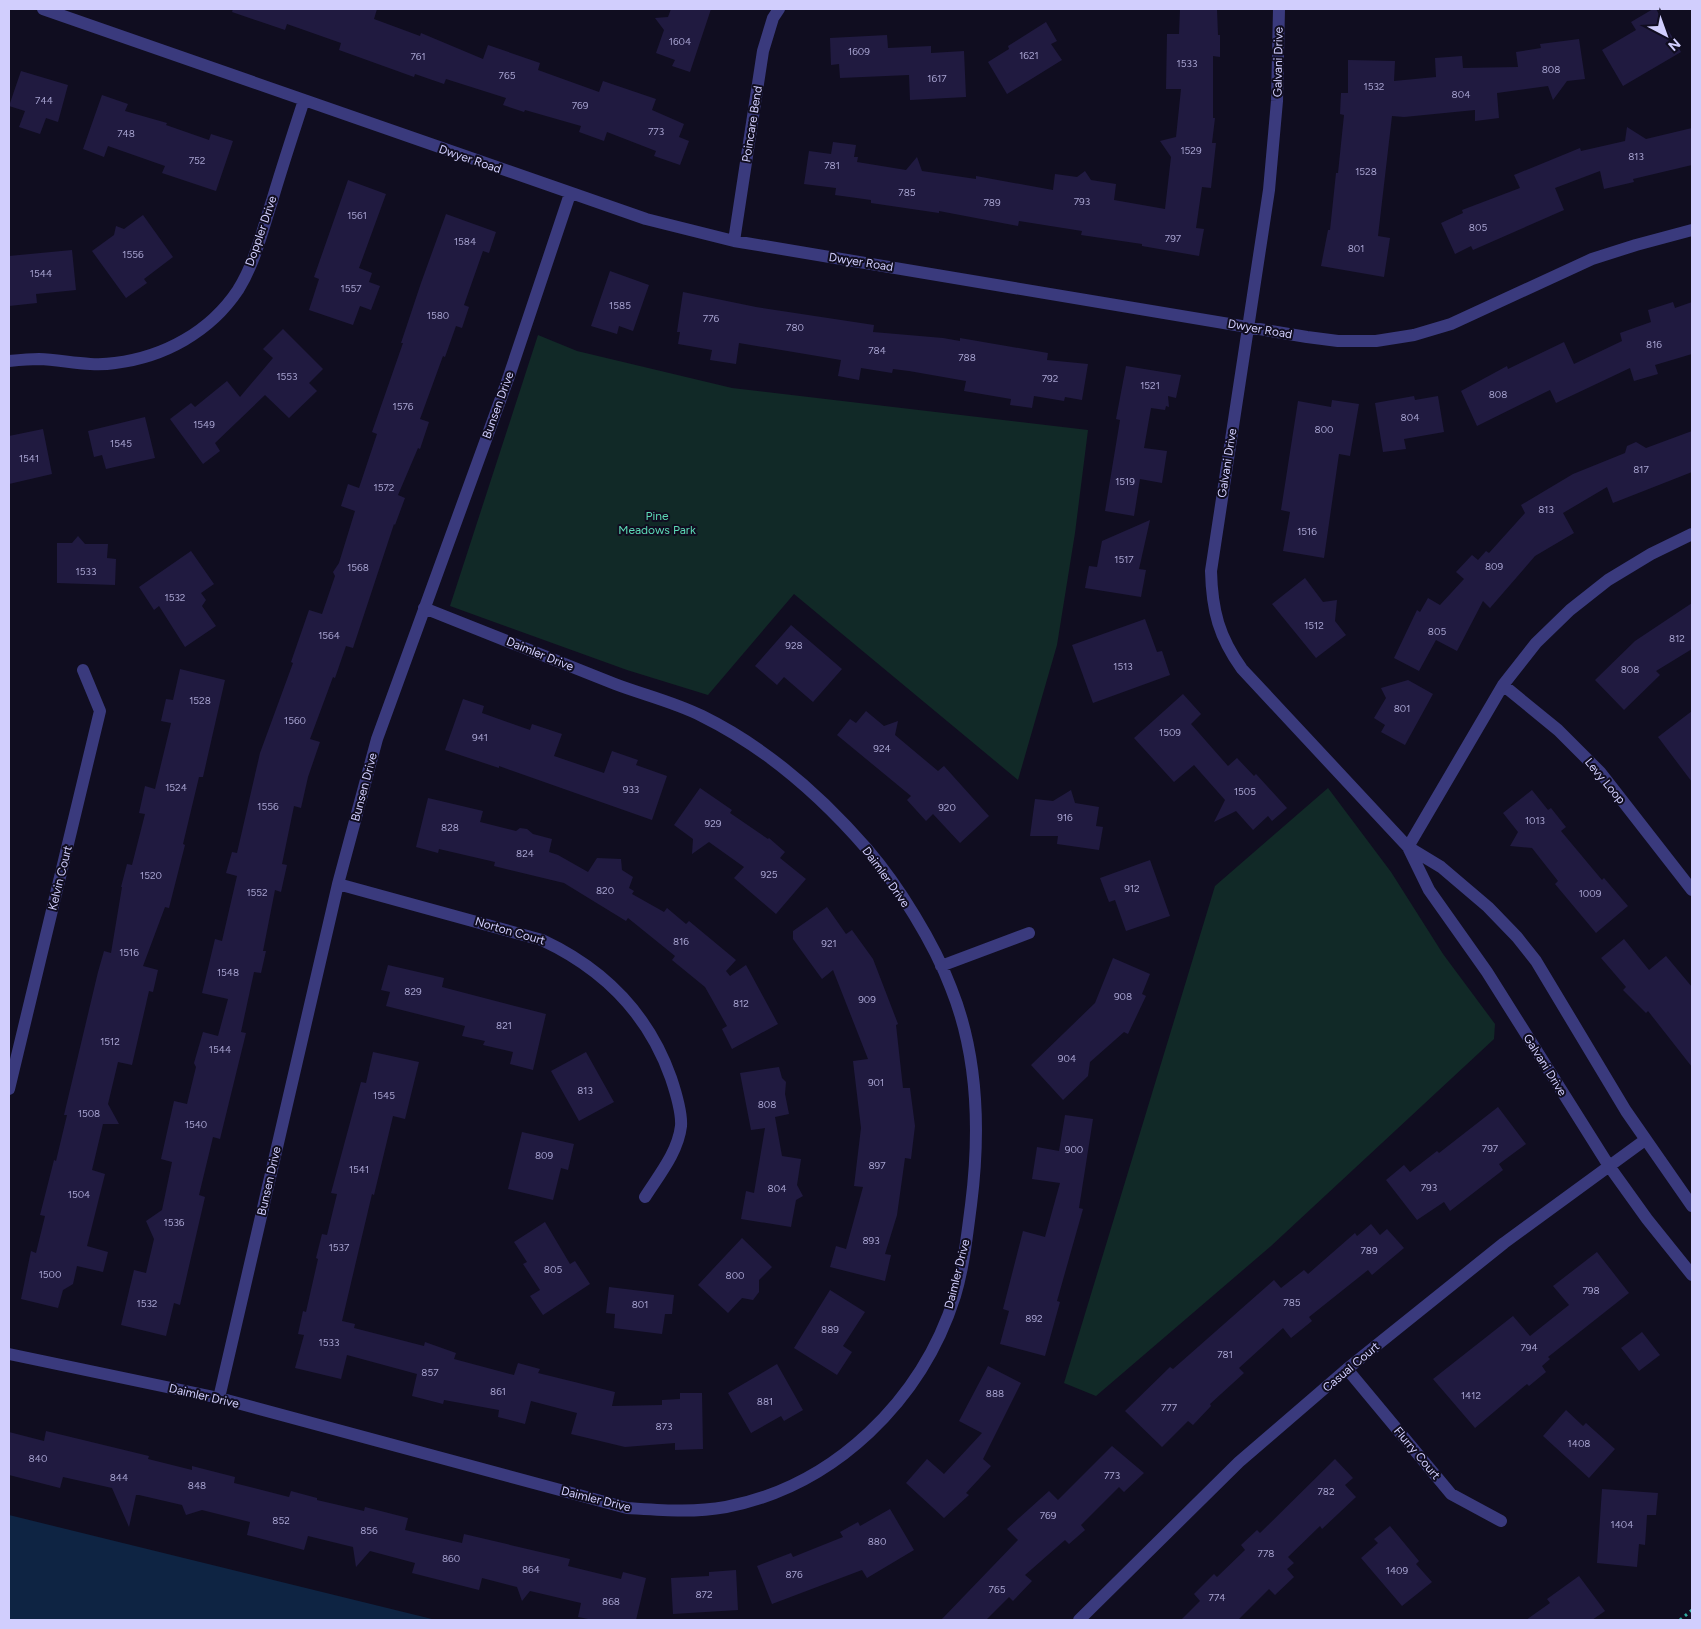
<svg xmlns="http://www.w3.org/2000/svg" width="1701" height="1629" viewBox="0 0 1701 1629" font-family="Figtree,sans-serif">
<rect width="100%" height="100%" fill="#100d20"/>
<path fill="#112927" d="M538 335 577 351 732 388 1088 430 1075 533 1057 645 1018 780 794 594 708 695 627 670 450 606Z
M1328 788 1391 872 1443 954 1495 1024 1494 1039 1271 1246 1096 1396 1064 1383 1215 886Z"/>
<path fill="#0e2443" d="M9 1515 436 1620H9Z"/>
<path fill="#201a40" d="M233 9H377L374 19 420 36 421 33 483 59 488 45 540 63 538 70 599 92 603 81 656 99 652 110 684 124 679 137 689 141 680 165 654 156 656 151 607 132 604 141 579 132 581 126 525 110 524 112 503 105 506 98 446 79 444 84 415 74 414 77 339 50 341 43 287 24 285 30 232 12Z
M671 9H711L690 72 672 66 675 60 656 53 664 30 655 18 668 17Z
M1180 9H1217L1218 35H1220V57L1213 56V118H1215L1212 143H1216L1211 188 1202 187 1196 228 1204 229 1199 256 1142 246V244L1081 235 1082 231 1019 221 1018 226 939 211V213L871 203V200L835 195 836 188 804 184 809 151 831 154 833 142 856 145 854 157H858L857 162 906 170 917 157 922 171 976 179V176L1053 190 1055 174 1077 177 1085 171 1091 180 1116 184 1114 200 1165 209 1171 157 1160 141 1176 137 1181 89H1166L1167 34H1179Z
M1653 9H1656L1681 52 1623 86 1602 50 1636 30 1631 22Z
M1046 22 1057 41 1051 44 1062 60 1007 94 988 62 1009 49 1008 46Z
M887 35 888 48 931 46V53L964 51 966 97 910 100 909 75 840 78 839 64 831 65 830 38Z
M1579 39 1585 79 1567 81 1553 100 1548 86 1497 93 1499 118 1475 121V110L1404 117 1392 116 1378 236 1390 238 1384 277 1321 266 1328 230H1330L1336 173H1338L1344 115 1340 114 1341 93H1348V60L1395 61 1394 81 1436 77 1435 58 1462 56 1463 68 1518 67 1516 52 1541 48 1540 44Z
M21 71 68 85 58 122 46 118 40 134 19 127 25 111 9 106Z
M102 95 128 104 125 111 167 123 166 125 209 140 211 134 233 141 216 191 162 173 165 166 108 146 104 157 83 149Z
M1627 127 1646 139 1692 128V165L1633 179 1634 182 1604 189 1600 171 1555 188 1564 210 1473 250 1471 246 1455 254 1441 223 1463 213 1462 210 1520 188 1514 175 1580 148 1581 151 1625 141Z
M348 180 386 194 359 268 372 273 369 282 380 286 371 310 360 306 353 325 309 310 319 279 314 277Z
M446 214 496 232 489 253 483 251 464 305 469 307 462 328 456 326 445 357 443 356 420 419 429 422 420 449 418 448 398 495 405 498 395 525 394 524 353 648 346 646 335 678 333 677 310 739 320 742 308 777 301 808 294 806 282 864 287 865 281 892 275 890 263 951H266L261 973 254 972 241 1032 246 1033 220 1139 213 1137 199 1195 205 1197 180 1305 174 1303 166 1336 121 1325 134 1270 146 1273 154 1239 146 1221 162 1210 172 1162 161 1159 174 1101 187 1104 196 1067 194 1063 203 1032 218 1036 228 999 202 993 215 939 222 941 237 876 226 873 232 852 237 853 260 753 293 663 291 662 309 610 322 614 335 576 333 572 339 563 355 511 341 506 348 484 359 488 377 434 372 432 403 343H401L421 283Z
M143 215 173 257 144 279 147 283 126 298 92 251 114 235 116 226 124 229Z
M72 250 76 290 36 294 37 303 9 306V256Z
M610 271 649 285 633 331 619 326 617 334 591 326Z
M683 292 756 307 874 325 873 332 943 338 960 341V338L1048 353 1047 360 1088 364 1082 400 1065 397 1064 401 1034 396 1032 408 1010 405 1011 399 964 391 966 381 909 371 893 369 892 373 861 368 859 380 838 376 841 360 739 343 736 364 710 360 712 350 678 344 680 332H677Z
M1673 302 1675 308 1692 302V354L1655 365 1658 374 1634 381 1630 368 1556 403 1550 390 1477 426 1461 391 1507 366 1508 369 1564 342 1574 364 1622 341 1620 333 1651 322 1648 310Z
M283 329 323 369 309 383 317 391 289 418 265 395 215 443 220 451 203 464 170 419 191 403 195 407 227 381 240 397 273 358 263 349Z
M1126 366 1181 375 1176 398 1168 396 1169 407 1166 406 1165 410 1151 408 1144 448 1167 451 1162 483 1140 479 1134 516 1105 511 1120 420 1116 419Z
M1414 396 1415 400 1438 396 1444 432 1404 439 1406 449 1383 452 1375 403Z
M1332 400 1359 404 1350 456 1339 454 1324 558 1283 551 1290 512 1281 510 1298 401 1331 407Z
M145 417 155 458 106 469 102 455 94 457 88 431Z
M43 429 52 474 9 484V436Z
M1692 431V472L1613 503 1607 487 1563 513 1574 533 1535 556 1490 608 1483 601 1457 651 1436 640 1419 671 1394 658 1417 610 1420 612 1428 598 1440 605 1464 579 1456 572 1472 555 1478 560 1486 551 1489 553 1525 513 1521 505 1573 474 1625 453 1627 446 1636 442 1646 448Z
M1150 520 1139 569 1146 570 1141 597 1085 588 1089 566 1097 567 1102 541Z
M78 536 85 544H108L107 558 116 559 115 585 57 583V543H72Z
M191 551 214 584 201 593 206 600 202 606 216 626 185 647 159 606 154 610 139 587Z
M1305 578 1323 602 1337 600 1335 621 1346 635 1316 658 1272 604Z
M1692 603V649L1656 671 1660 675 1624 710 1595 680 1635 641Z
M1145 619 1157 652 1162 651 1170 675 1093 703 1072 645Z
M791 625 842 669 813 702 784 677 777 685 755 666Z
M180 669 225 680 203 777H199L183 844 185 845 169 908 165 907 143 966 158 970 153 992 149 991 132 1065 118 1062 108 1104 119 1124H103L92 1170 105 1174 87 1246 108 1252 103 1272 77 1266 73 1284 63 1290 58 1308 21 1299 31 1251 36 1253 45 1216 40 1215 54 1160 56 1161 67 1115H64L98 972 104 951 111 953 122 887H121L127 864 132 865 145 814 139 813 145 786 155 789 171 723 161 721 166 699 173 700Z
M1408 680 1433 694 1405 745 1381 732 1385 725 1374 718 1386 698 1381 688Z
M1183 694 1201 714 1191 724 1228 766 1237 758 1254 776 1256 774 1287 808 1272 821 1268 816 1253 830 1236 811 1214 822 1225 800 1194 765 1174 782 1134 738Z
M463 699 484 706 482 713 530 730 532 724 562 734 554 756 604 773 612 751 638 760 636 765 667 776 652 820 499 766V768L445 750Z
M866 711 884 726 898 721 895 735 938 771 944 766 989 816 960 843 933 814 926 821 907 800 911 796 837 735 850 719 856 723Z
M1692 711V782L1658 737Z
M700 788 732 810 730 813 768 839 769 838 785 852 780 858 806 879 776 914 734 878 744 867 709 842 692 854 693 839 674 825Z
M1071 790 1075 803 1099 807 1096 826 1103 827 1099 850 1057 844 1058 836H1030L1035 799 1053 801Z
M1532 790 1548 810 1551 808 1566 827 1561 831 1602 880 1604 878 1628 906 1596 933 1555 884 1558 881 1532 848 1510 846 1518 832 1503 813Z
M428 798 483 811 480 822 516 831 520 828 527 829 533 834 552 839 549 852 558 855 588 872 597 858 621 859 622 870 633 877 629 888 634 891 632 894 664 912 667 908 686 924 689 921 736 960 726 971 730 976 746 965 778 1024 732 1049 722 1029 727 1026 705 987 672 960 675 956 628 918 626 921 564 883 494 866 495 862 439 849 438 853 416 847Z
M1150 860 1170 916 1126 931 1115 900 1109 902 1100 878Z
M827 907 846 934 852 930 873 959 898 1024 896 1025 903 1088H910L915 1126 911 1159 905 1158 897 1215 885 1254 891 1255 885 1281 830 1267 836 1246 846 1249 863 1187 854 1186 861 1128 853 1061 868 1059 833 970 822 979 793 939V931Z
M1624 939 1649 970 1666 956 1692 987V1067L1648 1011 1646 1013 1623 990 1626 987 1601 958Z
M1113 958 1150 974 1142 994 1146 996 1128 1034 1124 1032 1090 1062 1088 1076 1063 1100 1031 1065 1095 1003Z
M388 965 444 978 442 987 546 1014 533 1070 510 1064 513 1052 483 1045 485 1041 462 1036 465 1026 386 1006 390 992 381 990Z
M373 1052 419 1062 405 1119 393 1116 374 1195 372 1194 342 1321 355 1324 354 1328 424 1346 425 1342 456 1353 454 1359 514 1375 518 1363 540 1369 538 1373 615 1392 612 1406 662 1405V1400L680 1399V1393H702L703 1449 675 1450V1443L625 1447 571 1434 577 1413 531 1401 525 1424 498 1417 499 1410 444 1400 443 1404 412 1396 417 1374 347 1355 341 1379 295 1368 304 1335 298 1334 303 1311 306 1312 318 1259 316 1258 322 1234 327 1235 337 1194 331 1193 361 1082 366 1083Z
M586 1052 614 1102 579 1121 551 1071Z
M779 1067 782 1078 786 1082 785 1094 789 1114 775 1117 782 1156 801 1159 797 1185 803 1196 796 1200 791 1227 741 1219 746 1191 754 1193 765 1128 751 1130 740 1073Z
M1498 1107 1526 1144 1499 1164 1503 1170 1450 1211 1444 1202 1417 1220 1386 1180 1404 1165 1410 1172 1437 1151 1439 1153Z
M1065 1115 1093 1119 1079 1208 1083 1209 1057 1301 1060 1302 1045 1356 1000 1344 1009 1311 1003 1309 1023 1231 1045 1237 1060 1183 1032 1179 1037 1147 1059 1151Z
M522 1132 574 1144 568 1170 561 1168 553 1200 508 1189Z
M545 1222 570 1264 575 1261 590 1284 543 1315 530 1296 540 1290 523 1264 527 1262 514 1242Z
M1371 1224 1380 1235 1387 1229 1404 1248 1372 1275 1368 1270 1309 1317 1312 1321 1291 1338 1283 1328 1239 1368 1244 1373 1210 1404 1211 1406 1193 1425 1188 1421 1162 1447 1125 1411 1170 1367 1173 1369 1274 1280 1281 1288 1304 1270 1308 1274 1355 1233 1357 1236Z
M742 1238 772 1267 759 1280V1292L753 1300 742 1298 728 1313 698 1285Z
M1597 1252 1629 1293 1548 1357 1550 1359 1542 1366 1546 1372 1529 1386 1527 1384 1475 1428 1433 1379 1513 1316 1530 1336 1569 1305 1553 1286Z
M609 1287 674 1295 672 1314H665L662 1334 614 1328 615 1314 606 1313Z
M830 1290 865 1312 843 1346 852 1352 837 1375 794 1348Z
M1642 1332 1660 1355 1639 1371 1621 1348Z
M777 1364 803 1410 784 1421 781 1416 751 1433 728 1393Z
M988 1366 1021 1383 983 1459 991 1466 966 1493 969 1495 944 1518 906 1483 927 1459 944 1474 982 1433 959 1421Z
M1566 1410 1583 1426 1586 1423 1615 1449 1589 1478 1543 1436Z
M46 1431 149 1456 148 1459 192 1470V1466L235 1477 234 1483 289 1497 291 1491 317 1498V1500L364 1511 365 1507 408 1518 405 1530 462 1543 464 1534 570 1559 568 1566 621 1579 623 1572 646 1578 636 1620H593L578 1617 581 1603 530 1591 522 1601 517 1587 482 1578 479 1590 412 1573 415 1563 370 1551 356 1567 353 1547 308 1536 304 1550 247 1535 250 1522 202 1510 186 1515 182 1505 139 1495H136L129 1527 112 1488 63 1477 60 1488 9 1475V1432L44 1441Z
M1112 1446 1144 1473 1124 1492 1119 1487 1081 1525 1085 1530 1069 1544 1065 1540 1025 1575 1032 1581 1013 1601 1009 1597 986 1620H941L1018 1540 1007 1529 1049 1491 1058 1500Z
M1335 1459 1353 1478 1345 1485 1356 1497 1322 1529 1320 1526 1288 1557 1294 1563 1287 1569 1294 1577 1275 1595 1269 1589 1238 1620H1181L1200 1601 1194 1594 1214 1574 1217 1577 1245 1550 1241 1545 1257 1530 1260 1533Z
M1602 1489 1658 1493 1656 1515H1647L1645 1545 1639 1544 1637 1567 1597 1563Z
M890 1509 914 1550 867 1578 862 1570 772 1604 757 1566 791 1553 793 1557 843 1537 840 1532 858 1522 860 1526Z
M1390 1526 1419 1561 1416 1564 1432 1582 1402 1606 1361 1558 1378 1543 1374 1539Z
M736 1570 738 1610 673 1614 671 1578 709 1576V1572Z
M1579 1576 1605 1611 1592 1620H1526L1550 1603 1547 1599Z"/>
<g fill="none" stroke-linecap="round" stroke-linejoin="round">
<path stroke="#32ada1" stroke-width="3" stroke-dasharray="2.5 4" stroke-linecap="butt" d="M1680 1620 1692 1610"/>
<path stroke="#3a3a7d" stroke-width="12" d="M43 9 646 219 734 241 1307 337 1338 341H1376L1414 335 1451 324 1592 259 1636 245 1692 230
M1279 9 1277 101 1269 190 1211 571C1212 611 1219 637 1242 669L1408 847 1441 867 1488 907 1517 937 1536 961 1626 1111 1692 1206
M734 241 763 51 773 18 779 9
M9 361C19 360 29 359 39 359 64 360 90 367 115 363 164 357 210 332 238 290 255 263 262 231 272 201 282 167 293 134 304 100
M1503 685 1558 730 1600 772 1692 890
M1408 847 1429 890 1487 972 1609 1166 1647 1219 1692 1275
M1408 847 1503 685 1536 643 1570 610 1608 580 1651 554 1692 534
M338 884 542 940C604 969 648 1013 671 1078 675 1090 682 1113 681 1126 678 1152 659 1175 645 1197
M941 966 1029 933
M9 1089 100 711 83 670
M9 1354 219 1398 627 1508C660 1510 693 1513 726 1507 835 1486 922 1400 955 1296 964 1266 967 1235 971 1205 980 1134 978 1055 951 988 934 943 898 885 867 849 821 796 765 747 702 716 674 702 644 695 615 684 551 659 488 633 424 608
M1347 1369 1451 1494 1501 1521
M219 1398 338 884 377 739 508 379 570 194
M1079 1620 1239 1462 1347 1369 1504 1243 1645 1140"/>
</g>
<g text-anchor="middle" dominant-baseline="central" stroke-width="4" stroke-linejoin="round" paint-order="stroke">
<g font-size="10" fill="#a5a1ce">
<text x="680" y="41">1604</text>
<text x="859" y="51">1609</text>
<text x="1029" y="55">1621</text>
<text x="418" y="56">761</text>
<text x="1187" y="63">1533</text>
<text x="1551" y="69">808</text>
<text x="507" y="75">765</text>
<text x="937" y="78">1617</text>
<text x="1374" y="86">1532</text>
<text x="1461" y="94">804</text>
<text x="44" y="100">744</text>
<text x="580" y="105">769</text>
<text x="656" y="131">773</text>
<text x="126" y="133">748</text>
<text x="1191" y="150">1529</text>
<text x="1636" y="156">813</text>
<text x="197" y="160">752</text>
<text x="832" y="165">781</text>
<text x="1366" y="171">1528</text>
<text x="907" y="192">785</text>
<text x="1082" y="201">793</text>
<text x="992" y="202">789</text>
<text x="357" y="215">1561</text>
<text x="1478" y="227">805</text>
<text x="1173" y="238">797</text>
<text x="465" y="241">1584</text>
<text x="1356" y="248">801</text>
<text x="133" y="254">1556</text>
<text x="41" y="273">1544</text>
<text x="351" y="288">1557</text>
<text x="620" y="305">1585</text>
<text x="438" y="315">1580</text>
<text x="711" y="318">776</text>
<text x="795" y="327">780</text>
<text x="1654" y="344">816</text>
<text x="877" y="350">784</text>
<text x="967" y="357">788</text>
<text x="287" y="376">1553</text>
<text x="1050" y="378">792</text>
<text x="1150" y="385">1521</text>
<text x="1498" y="394">808</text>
<text x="403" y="406">1576</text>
<text x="1410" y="417">804</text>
<text x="204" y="424">1549</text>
<text x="1324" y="429">800</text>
<text x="121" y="443">1545</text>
<text x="29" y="458">1541</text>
<text x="1641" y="469">817</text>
<text x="1125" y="481">1519</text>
<text x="384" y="487">1572</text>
<text x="1546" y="509">813</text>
<text x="1307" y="531">1516</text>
<text x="1124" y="559">1517</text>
<text x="1494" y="566">809</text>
<text x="358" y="567">1568</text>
<text x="86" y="571">1533</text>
<text x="175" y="597">1532</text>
<text x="1314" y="625">1512</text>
<text x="1437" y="631">805</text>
<text x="329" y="635">1564</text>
<text x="1677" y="638">812</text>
<text x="794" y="645">928</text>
<text x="1123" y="666">1513</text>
<text x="1630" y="669">808</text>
<text x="200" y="700">1528</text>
<text x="1402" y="708">801</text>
<text x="295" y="720">1560</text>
<text x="1170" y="732">1509</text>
<text x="480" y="737">941</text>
<text x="882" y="748">924</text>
<text x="176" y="787">1524</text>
<text x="631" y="789">933</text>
<text x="1245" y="791">1505</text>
<text x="268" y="806">1556</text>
<text x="947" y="807">920</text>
<text x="1065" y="817">916</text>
<text x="1535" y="820">1013</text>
<text x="713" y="823">929</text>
<text x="450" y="827">828</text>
<text x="525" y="853">824</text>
<text x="769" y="874">925</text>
<text x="151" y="875">1520</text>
<text x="1132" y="888">912</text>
<text x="605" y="890">820</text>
<text x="257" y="892">1552</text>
<text x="1590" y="893">1009</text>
<text x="681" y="941">816</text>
<text x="829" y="943">921</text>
<text x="129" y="952">1516</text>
<text x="228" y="972">1548</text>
<text x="413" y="991">829</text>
<text x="1123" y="996">908</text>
<text x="867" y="999">909</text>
<text x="741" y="1003">812</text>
<text x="504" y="1025">821</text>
<text x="110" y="1041">1512</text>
<text x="220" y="1049">1544</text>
<text x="1067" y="1058">904</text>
<text x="876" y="1082">901</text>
<text x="585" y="1090">813</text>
<text x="384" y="1095">1545</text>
<text x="767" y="1104">808</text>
<text x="89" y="1113">1508</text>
<text x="196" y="1124">1540</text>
<text x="1490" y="1148">797</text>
<text x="1074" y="1149">900</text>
<text x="544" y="1155">809</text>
<text x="877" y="1165">897</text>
<text x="359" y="1169">1541</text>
<text x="1429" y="1187">793</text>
<text x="777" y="1188">804</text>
<text x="79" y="1194">1504</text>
<text x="174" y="1222">1536</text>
<text x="871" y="1240">893</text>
<text x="339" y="1247">1537</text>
<text x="1369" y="1250">789</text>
<text x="553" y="1269">805</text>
<text x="50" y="1274">1500</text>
<text x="735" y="1275">800</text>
<text x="1591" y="1290">798</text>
<text x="1292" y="1302">785</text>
<text x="147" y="1303">1532</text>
<text x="640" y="1304">801</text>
<text x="1034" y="1318">892</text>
<text x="830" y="1329">889</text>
<text x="329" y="1342">1533</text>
<text x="1529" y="1347">794</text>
<text x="1225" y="1354">781</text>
<text x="430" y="1372">857</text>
<text x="498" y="1391">861</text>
<text x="995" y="1393">888</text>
<text x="1471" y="1395">1412</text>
<text x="765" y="1401">881</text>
<text x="1169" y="1407">777</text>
<text x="664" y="1426">873</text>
<text x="1579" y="1443">1408</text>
<text x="38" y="1458">840</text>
<text x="1112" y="1475">773</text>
<text x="119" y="1477">844</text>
<text x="197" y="1485">848</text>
<text x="1326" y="1491">782</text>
<text x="1048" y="1515">769</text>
<text x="281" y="1520">852</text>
<text x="1622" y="1524">1404</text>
<text x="369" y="1530">856</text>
<text x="877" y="1541">880</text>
<text x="1266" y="1553">778</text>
<text x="451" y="1558">860</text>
<text x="531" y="1569">864</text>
<text x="1397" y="1570">1409</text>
<text x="794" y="1574">876</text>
<text x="997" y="1589">765</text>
<text x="704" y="1594">872</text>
<text x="1217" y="1597">774</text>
<text x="611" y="1601">868</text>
</g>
<g font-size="12" fill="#d1cefd" stroke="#100d20">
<text transform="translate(1278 62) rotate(-89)">Galvani Drive</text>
<text transform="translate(752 124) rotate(-81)">Poincare Bend</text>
<text transform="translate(470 159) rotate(19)">Dwyer Road</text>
<text transform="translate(261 231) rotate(-71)">Doppler Drive</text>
<text transform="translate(861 262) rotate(9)">Dwyer Road</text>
<text transform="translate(1260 329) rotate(10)">Dwyer Road</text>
<text transform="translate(498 405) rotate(-70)">Bunsen Drive</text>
<text transform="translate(1227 463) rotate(-81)">Galvani Drive</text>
<text transform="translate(540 654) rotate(22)">Daimler Drive</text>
<text transform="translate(1605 781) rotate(50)">Levy Loop</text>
<text transform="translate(364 787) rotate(-75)">Bunsen Drive</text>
<text transform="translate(886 877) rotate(54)">Daimler Drive</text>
<text transform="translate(60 878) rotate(-76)">Kelvin Court</text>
<text transform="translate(510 931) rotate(16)">Norton Court</text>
<text transform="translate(1545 1065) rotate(58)">Galvani Drive</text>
<text transform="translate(269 1181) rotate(-77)">Bunsen Drive</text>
<text transform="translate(957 1274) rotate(-76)">Daimler Drive</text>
<text transform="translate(1351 1367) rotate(-40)">Casual Court</text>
<text transform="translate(204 1396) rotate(13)">Daimler Drive</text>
<text transform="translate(1417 1453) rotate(50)">Flurry Court</text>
<text transform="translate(596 1499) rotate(14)">Daimler Drive</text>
</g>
<g font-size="12" fill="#5ddab6" stroke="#100d20">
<text x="657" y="516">Pine<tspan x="657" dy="14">Meadows Park</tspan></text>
</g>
</g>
<rect width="1701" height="1629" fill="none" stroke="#d1cefd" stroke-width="20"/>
<g transform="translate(1666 35) rotate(139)" stroke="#100d20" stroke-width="4" paint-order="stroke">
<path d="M0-4L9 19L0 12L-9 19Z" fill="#d1cefd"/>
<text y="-8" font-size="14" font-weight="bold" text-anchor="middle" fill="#d1cefd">N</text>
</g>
</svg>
